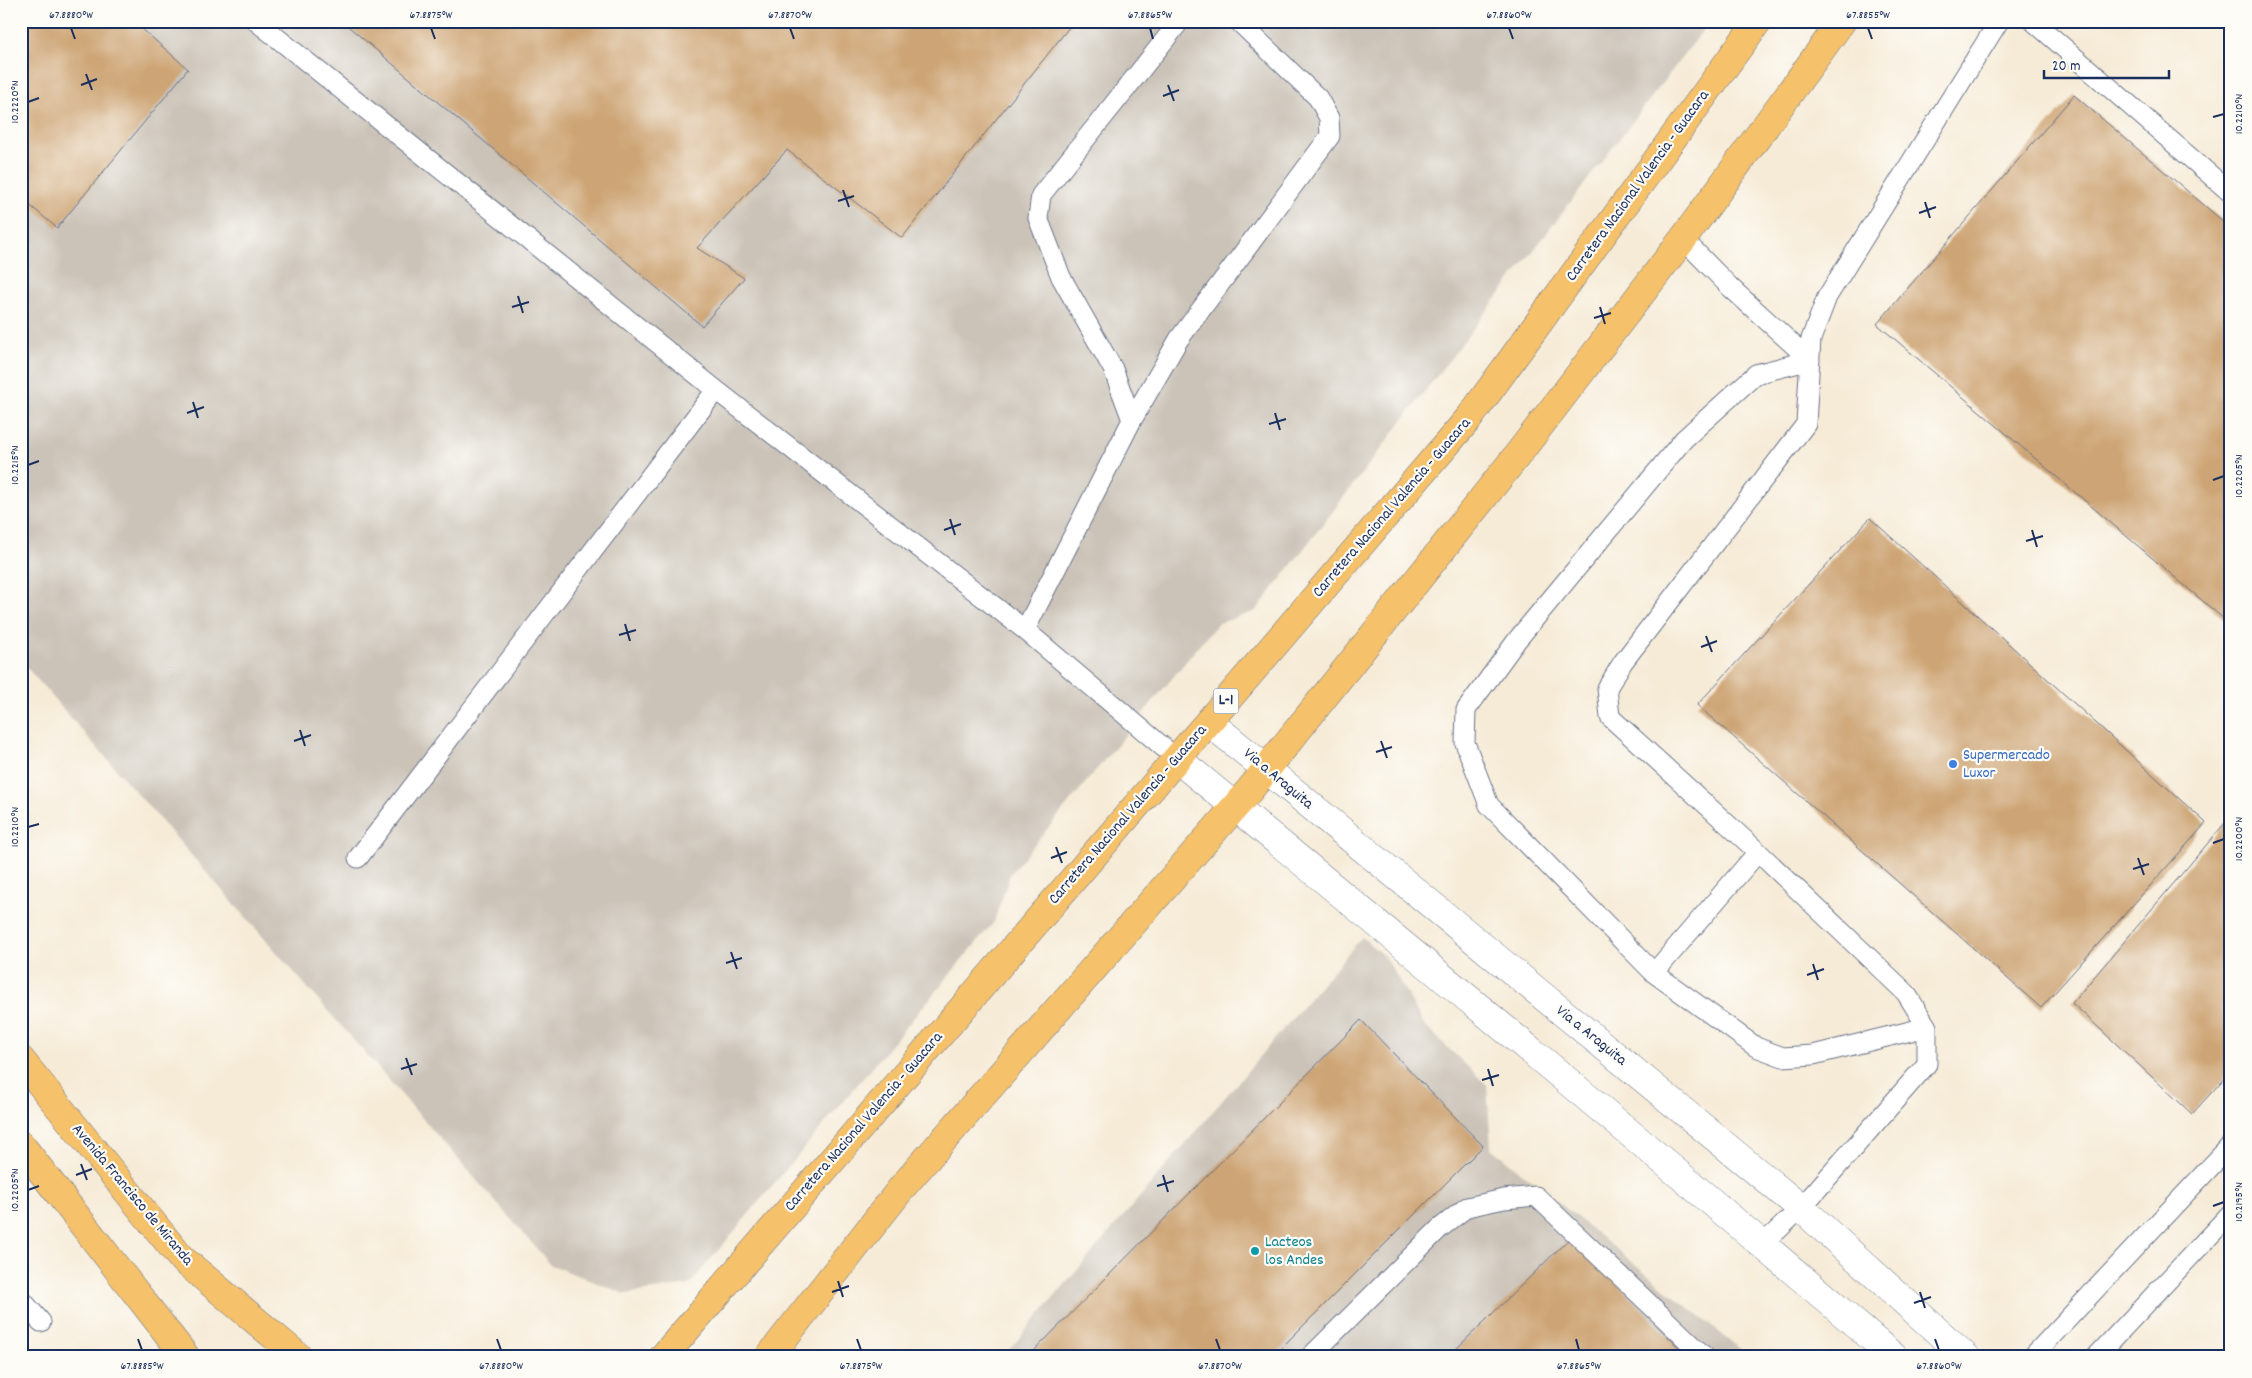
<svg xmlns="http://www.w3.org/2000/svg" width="2252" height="1378" viewBox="0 0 2252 1378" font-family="Dekko,sans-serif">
<rect width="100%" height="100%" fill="#fdfcf7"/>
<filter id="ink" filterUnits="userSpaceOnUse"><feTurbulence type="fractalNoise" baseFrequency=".02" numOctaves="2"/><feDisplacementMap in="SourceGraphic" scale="10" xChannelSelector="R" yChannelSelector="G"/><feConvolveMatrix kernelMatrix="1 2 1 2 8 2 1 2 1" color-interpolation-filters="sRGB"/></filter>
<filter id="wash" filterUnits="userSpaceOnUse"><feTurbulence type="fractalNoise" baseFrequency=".0096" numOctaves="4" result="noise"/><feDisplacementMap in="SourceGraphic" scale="20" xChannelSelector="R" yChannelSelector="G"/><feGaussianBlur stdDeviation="1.12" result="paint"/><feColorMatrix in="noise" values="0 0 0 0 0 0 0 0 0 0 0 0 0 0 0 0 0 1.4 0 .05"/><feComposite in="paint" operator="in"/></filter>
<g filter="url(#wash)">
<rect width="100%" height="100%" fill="#f6ebd7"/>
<path fill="#cbc3b8" d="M21 21H1710L1256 611 1217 624 1010 874 994 922 689 1285 625 1294 551 1265 21 661Z
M1362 937 1386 958 1425 1026 1487 1085 1491 1148 1750 1357H1003Z"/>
<g id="blocks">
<path fill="#cda475" d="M21 21H133L188 69 57 228 21 198Z
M342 21H1074L902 238 787 150 697 248 744 278 702 326Z
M2074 95 2231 228V625L1877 324Z
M1870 518 2206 823 2041 1008 1697 705Z
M2231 816V1071L2192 1114 2072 1003Z
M1361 1020 1483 1146 1272 1357H1028Z
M1571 1237 1688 1357H1448Z"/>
</g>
</g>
<g filter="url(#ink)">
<use href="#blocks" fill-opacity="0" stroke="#687188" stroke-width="1"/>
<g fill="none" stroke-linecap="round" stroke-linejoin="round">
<g stroke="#687188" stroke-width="21">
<path id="lane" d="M256 21 716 390 1025 630 1176 758
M2033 21 2231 193
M1683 239 1731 288 1810 360
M1810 360 1756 374 1684 439 1517 640 1466 710 1465 743 1489 805 1654 973 1756 1047 1783 1057 1813 1055 1927 1027
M1132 420 1113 369 1061 277 1038 218 1041 195 1180 21
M1025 630 1132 420 1179 339 1330 136 1329 118 1318 98 1238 21
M358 858 716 390
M1654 973 1758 852
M1763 1244 1801 1208 1927 1064V1027L1906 993 1758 852 1610 717 1607 688 1623 662 1806 424 1811 339 1827 297 1999 21
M21 1299 41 1322
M1310 1357 1439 1229 1467 1207 1504 1199 1536 1196 1705 1357
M2032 1357 2231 1145
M2096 1357 2231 1213"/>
</g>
<g stroke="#687188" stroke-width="29">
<path id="street" d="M1209 722 1801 1208 1966 1357
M1176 758C1417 956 1658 1154 1894 1357"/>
</g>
<g stroke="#687188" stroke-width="29">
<path id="primary" d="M21 1060 181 1258 299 1357
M21 1145 186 1357
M663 1357 1470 417 1758 21
M769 1357 904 1185 1248 792 1519 453 1683 239 1842 21"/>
</g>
<use href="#lane" stroke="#fff" stroke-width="19"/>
<use href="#street" stroke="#fff" stroke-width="28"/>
<use href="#primary" stroke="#f5c16b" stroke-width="28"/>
</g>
</g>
<path fill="none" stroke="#1b2f5e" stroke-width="2" d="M71 28 75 39M431 28 435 39M790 28 794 39M1150 28 1153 39M1509 28 1513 39M1868 28 1872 39M86 74 92 90M81 85 97 79M1168 85 1174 101M1163 96 1179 90M28 102 39 98M2213 117 2224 114M843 190 849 207M838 201 854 196M1925 202 1930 218M1919 213 1936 207M518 296 523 313M512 307 529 302M1600 307 1605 324M1594 318 1611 313M193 402 198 418M187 413 204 407M1275 413 1280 430M1269 424 1286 419M28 465 39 461M2213 480 2224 476M950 519 955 535M944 530 961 524M2032 530 2037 547M2026 541 2043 536M625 624 630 641M619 635 636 630M1706 636 1712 652M1701 647 1717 641M300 730 305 746M294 741 311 735M1381 741 1387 758M1376 752 1392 747M28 827 39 824M2213 843 2224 839M1056 847 1062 863M1051 858 1067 852M2138 858 2144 875M2133 869 2149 864M731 952 737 969M726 963 742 958M1813 964 1818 980M1807 975 1824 969M406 1058 412 1075M401 1069 417 1064M1488 1069 1493 1086M1482 1080 1499 1075M81 1164 87 1180M76 1175 92 1169M1163 1175 1168 1192M1157 1186 1174 1181M28 1190 39 1186M2213 1206 2224 1202M838 1281 843 1297M832 1292 849 1286M1920 1292 1925 1308M1914 1303 1931 1297M138 1339 142 1350M497 1339 501 1350M857 1339 861 1350M1216 1339 1220 1350M1576 1339 1579 1350M1935 1339 1939 1350"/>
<circle fill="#3f7fe0" stroke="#fdfcf7" stroke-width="2" cx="1953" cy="764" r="5"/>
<circle fill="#0f9aa8" stroke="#fdfcf7" stroke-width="2" cx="1255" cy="1251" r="5"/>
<g text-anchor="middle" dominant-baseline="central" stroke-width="4.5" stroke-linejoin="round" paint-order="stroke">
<rect fill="#fdfcf7" stroke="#5f6c8c" stroke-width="1" x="1213.5" y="688.5" width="25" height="25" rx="4"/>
<g font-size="15" font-weight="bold" fill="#1b2f5e">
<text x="1226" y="701">L-1</text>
</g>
<g font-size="16" fill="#1b2f5e" stroke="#fdfcf7">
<text transform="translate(1638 186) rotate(-54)">Carretera Nacional Valencia - Guacara</text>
<text transform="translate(1392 508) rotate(-49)">Carretera Nacional Valencia - Guacara</text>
<text transform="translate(1278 779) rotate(40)">Via a Araguita</text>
<text transform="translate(1128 815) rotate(-49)">Carretera Nacional Valencia - Guacara</text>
<text transform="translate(1591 1036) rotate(39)">Via a Araguita</text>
<text transform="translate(864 1122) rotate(-49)">Carretera Nacional Valencia - Guacara</text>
<text transform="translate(132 1195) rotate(50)">Avenida Francisco de Miranda</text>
</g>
<g font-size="16" fill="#366cbe" stroke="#fdfcf7" text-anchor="start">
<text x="1963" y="755">Supermercado<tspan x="1963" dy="18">Luxor</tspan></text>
</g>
<g font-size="16" fill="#0d838f" stroke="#fdfcf7" text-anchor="start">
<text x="1265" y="1242">Lacteos<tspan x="1265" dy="18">los Andes</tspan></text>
</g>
</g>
<rect width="2252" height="1378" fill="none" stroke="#fdfcf7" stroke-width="55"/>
<path d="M2044 70v8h125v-8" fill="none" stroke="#1b2f5e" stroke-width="2.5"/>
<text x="2052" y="70" font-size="15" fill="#1b2f5e" stroke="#fdfcf7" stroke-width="4" paint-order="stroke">20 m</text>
<rect x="28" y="28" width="2196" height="1322" fill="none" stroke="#1b2f5e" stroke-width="2"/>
<g font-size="12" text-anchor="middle" fill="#1b2f5e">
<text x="71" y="18">67.8880°W</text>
<text x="431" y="18">67.8875°W</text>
<text x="790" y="18">67.8870°W</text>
<text x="1150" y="18">67.8865°W</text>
<text x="1509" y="18">67.8860°W</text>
<text x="1868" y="18">67.8855°W</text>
<text transform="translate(14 102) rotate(-90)" y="4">10.2220°N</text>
<text transform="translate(2238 114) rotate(-90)" y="4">10.2210°N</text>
<text transform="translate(14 465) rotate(-90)" y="4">10.2215°N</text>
<text transform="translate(2238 476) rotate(-90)" y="4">10.2205°N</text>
<text transform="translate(14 827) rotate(-90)" y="4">10.2210°N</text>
<text transform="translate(2238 839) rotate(-90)" y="4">10.2200°N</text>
<text transform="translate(14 1190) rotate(-90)" y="4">10.2205°N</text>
<text transform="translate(2238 1202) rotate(-90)" y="4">10.2195°N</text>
<text x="142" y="1369">67.8885°W</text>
<text x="501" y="1369">67.8880°W</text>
<text x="861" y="1369">67.8875°W</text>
<text x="1220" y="1369">67.8870°W</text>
<text x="1579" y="1369">67.8865°W</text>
<text x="1939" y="1369">67.8860°W</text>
</g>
</svg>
